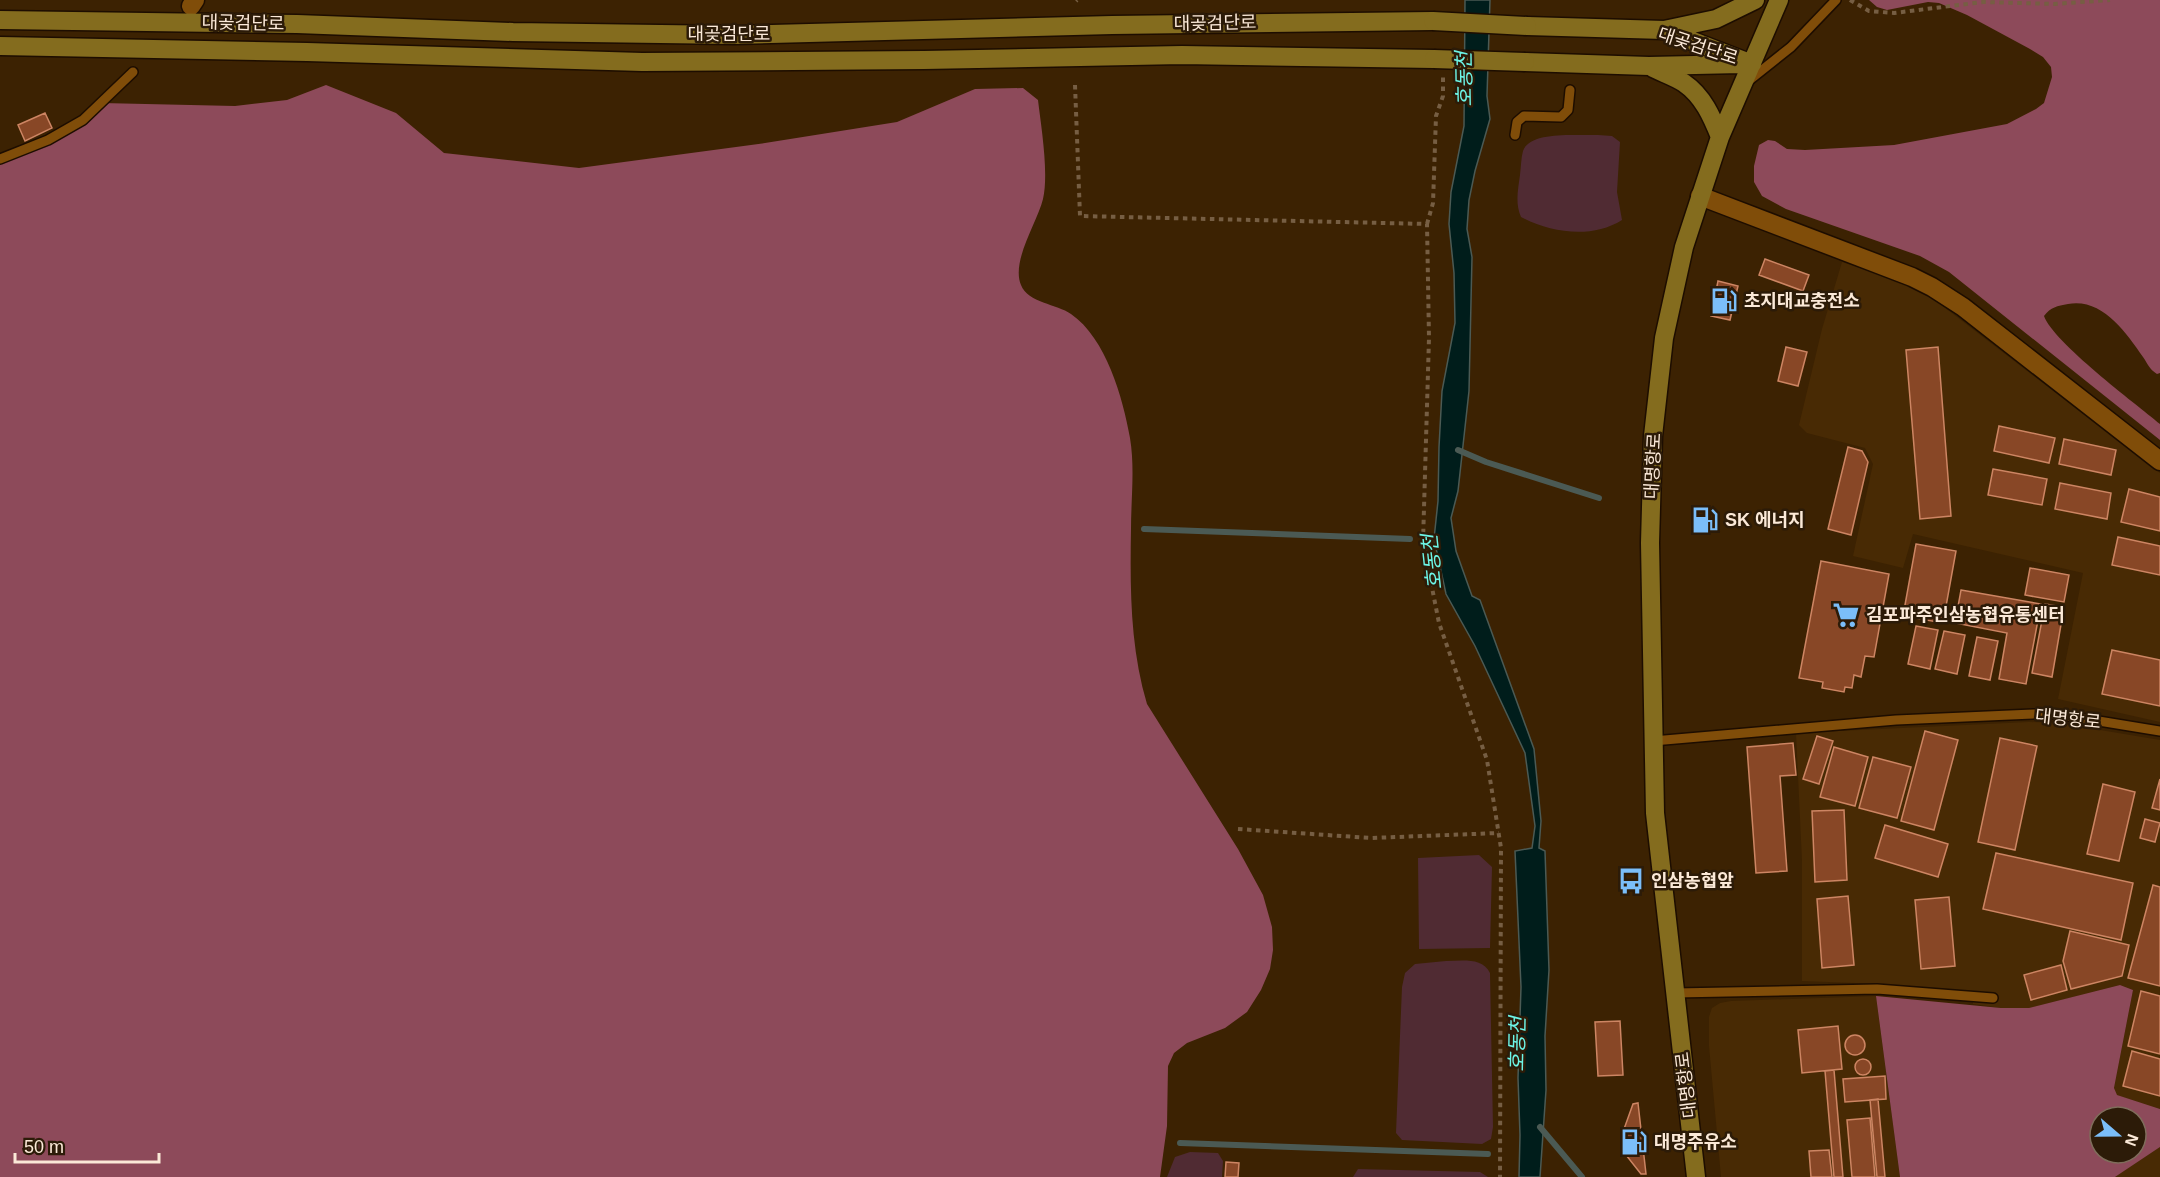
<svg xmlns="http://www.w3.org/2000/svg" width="2160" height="1177" viewBox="0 0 2160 1177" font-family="Helvetica,'Noto Sans KR',sans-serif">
<rect width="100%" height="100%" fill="#3c2202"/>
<path fill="#482a04" d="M1842 262 1899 281 1931 297 2160 473V722L2058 699 2083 573 1913 534 1903 568 1853 556 1873 464 1865 448 1807 433 1799 425 1822 329Z
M2029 722 2058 723 2160 740V1109L2116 1095 2114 1088 2133 990 2120 985 2030 1008H2001L1973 1004V991L1881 984 1802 981V861L1796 733Z
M1876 996 1900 1177H1721L1709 1046V1017L1712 1008 1720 1003 1731 1001Z
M2160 1147V1177H2115Z"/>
<path fill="#502b33" d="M1598 135 1612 136 1620 142 1617 192 1622 220C1592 239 1551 233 1521 217 1515 204 1518 189 1520 175 1521 167 1521 158 1523 151 1530 130 1579 136 1598 135Z
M1479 855 1492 867 1490 948 1419 949 1418 858Z
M1446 961C1462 961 1482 957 1490 973L1493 1127 1491 1139 1482 1144 1402 1140 1396 1133 1402 987 1405 973 1415 964Z
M1190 1152 1218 1153 1223 1161 1222 1177H1167L1175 1157Z
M1358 1169 1480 1172 1488 1177H1353Z"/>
<path fill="#8d4a5a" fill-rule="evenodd" d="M1869 0H2160V373L2157 374C2149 369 2148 364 2143 357 2125 331 2102 298 2068 304 2057 306 2051 307 2044 316 2054 343 2135 403 2160 424V440L1949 272 1920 256 1786 209 1762 196 1754 182V166L1759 145 1768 140 1775 141 1787 149 1805 150 1894 145 2007 124 2036 109 2044 103 2052 77 2051 67 2043 57 2030 49 1967 15 1939 3 1928 2 1887 10 1877 7Z
M326 85 396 113 444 153 579 168 765 143 897 122 975 89 1023 88 1038 100C1041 126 1049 173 1043 199 1037 223 1011 261 1021 285 1028 303 1057 304 1071 314 1106 338 1123 398 1130 438 1135 468 1131 499 1131 529 1130 588 1130 647 1147 704L1238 849 1263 895 1272 927 1273 950 1270 969 1261 990 1247 1012 1225 1028 1187 1043 1174 1053 1168 1066 1167 1126 1160 1177H0V159L48 140 101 103 235 106 287 100Z
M2120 985 2133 990 2114 1088 2117 1095 2160 1109V1147L2115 1177H1900L1876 996 2001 1008H2029ZM2100 1117H2136V1153H2100Z"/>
<path fill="#001d1b" stroke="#4b5a54" stroke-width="1.5" d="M1465 0H1490L1487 96 1490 119 1475 171 1469 200 1467 229 1472 257 1469 391 1458 491 1451 518 1456 551 1472 596 1480 600 1534 749 1541 821 1539 848 1545 851 1549 970 1545 1036 1546 1090 1540 1177H1519L1520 1135 1518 1078 1521 987 1515 851 1532 848 1535 826 1525 753 1475 646 1446 594 1434 539 1438 501 1439 447 1442 391 1455 323 1454 273 1449 224 1451 192 1464 126Z"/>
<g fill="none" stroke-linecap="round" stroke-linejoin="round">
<path stroke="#4b5a54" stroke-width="6" d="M1458 450 1486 462 1599 498
M1144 529 1410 539
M1540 1127 1582 1177
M1180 1143 1488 1154"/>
</g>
<path fill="#884726" stroke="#cd8563" stroke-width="1.5" d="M45 113 52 128 25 141 18 125Z
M1765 259 1809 275 1803 291 1759 275Z
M1718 281 1738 286 1730 320 1711 316Z
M1786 347 1807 352 1798 386 1778 381Z
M1938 347 1951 516 1920 519 1906 350Z
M1999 426 2055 438 2049 463 1994 451Z
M2064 439 2116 450 2111 475 2059 464Z
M1848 447 1862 451 1868 462 1851 535 1828 529Z
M1993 469 2047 479 2042 505 1988 495Z
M2060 483 2111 493 2107 519 2055 509Z
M2129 489 2160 497V531L2121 522Z
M2118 537 2160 546V575L2112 565Z
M1916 544 1956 551 1943 623 1903 616Z
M1821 561 1889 574 1874 657 1865 656 1861 677 1854 675 1852 688 1845 687 1844 692 1822 688 1823 682 1799 678Z
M2030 568 2069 575 2064 602 2025 595Z
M1961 590 2041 604 2026 684 1999 679 2007 633 1955 623Z
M2045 604 2064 607 2052 677 2032 673Z
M1916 626 1938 630 1930 669 1908 664Z
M1944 631 1965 635 1957 674 1935 669Z
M1977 637 1998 641 1990 680 1969 676Z
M2112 650 2160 660V706L2102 694Z
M1925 731 1958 740 1934 830 1901 821Z
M1817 736 1833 741 1819 784 1803 779Z
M2000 738 2037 746 2015 850 1978 842Z
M1793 743 1796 775 1780 776 1787 871 1756 873 1747 747Z
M1834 747 1868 757 1855 806 1820 797Z
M1873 757 1911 767 1897 818 1859 808Z
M2160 779V810L2152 808Z
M2103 784 2135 792 2119 861 2087 854Z
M1844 810 1847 880 1815 882 1812 811Z
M2145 819 2160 823 2155 842 2140 838Z
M1885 825 1948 844 1938 877 1875 858Z
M1996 853 2133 883 2121 940 1983 909Z
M2153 885 2160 887V986L2128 978Z
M1848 896 1854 965 1822 968 1817 899Z
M1949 897 1955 966 1921 969 1915 900Z
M2070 931 2129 945 2122 976 2071 989 2063 961Z
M2061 965 2067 990 2031 1000 2024 975Z
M2141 991 2160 996V1054L2128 1046Z
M1620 1021 1623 1075 1598 1076 1595 1022Z
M1838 1026 1842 1069 1802 1073 1798 1030Z
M1845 1045a10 10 0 1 1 20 0a10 10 0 1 1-20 0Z
M2132 1051 2160 1059V1096L2123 1086Z
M1855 1067a8 8 0 1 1 16 0a8 8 0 1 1-16 0Z
M1834 1070 1843 1177H1834L1825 1071Z
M1885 1076 1886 1099 1845 1102 1843 1079Z
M1878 1099 1885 1177H1877L1870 1100Z
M1638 1103 1646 1174H1641L1626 1155 1624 1129 1633 1104Z
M1870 1118 1875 1177H1852L1847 1120Z
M1829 1150 1832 1177H1811L1809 1151Z
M1226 1162 1239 1163 1238 1177H1225Z"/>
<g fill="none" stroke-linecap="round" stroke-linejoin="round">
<g stroke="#1d0d00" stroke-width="12">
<path id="service" d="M1747 82 1791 47 1836 0
M1515 135 1517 122 1524 116 1561 117 1568 110 1570 90
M0 159 48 140 83 120 133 72
M1653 741 1896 720 2033 714H2056L2160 731
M1675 993 1877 989 1993 998"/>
</g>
<g stroke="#1d0d00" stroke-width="21">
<path id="minor" d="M191 6 195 0
M1700 196 1912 277 1932 287 1963 307 2160 461"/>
</g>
<g stroke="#1d0d00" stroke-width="21">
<path id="secondary" d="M0 20 297 24 513 32 734 35 1112 25 1433 21
M1527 26 1664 30 1752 64
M1664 30 1716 19 1755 0
M0 46 307 52 642 62 924 60 1182 55 1434 59
M1525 62 1649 66 1741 64
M1653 68C1663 73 1675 77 1684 83 1703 96 1712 117 1720 137
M1696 1177 1655 813 1650 543 1653 436 1664 338 1684 247 1720 137 1779 0"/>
</g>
<path stroke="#765e43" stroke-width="4" stroke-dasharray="4.5 4.5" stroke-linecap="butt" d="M1850 0 1869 11 1894 13 1983 2 2054 4 2110 0
M1076 1 1077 0
M1075 85 1080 216 1427 224 1429 338 1423 542 1439 623 1487 760 1501 848 1500 1177
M1427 224 1433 203 1436 116 1443 96V76
M1238 829 1371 838 1499 833"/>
<use href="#service" stroke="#804d09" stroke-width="9"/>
<use href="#minor" stroke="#804d09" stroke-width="18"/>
<use href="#secondary" stroke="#846c1e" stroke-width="18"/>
<g stroke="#1d0d00" stroke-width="21" stroke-linecap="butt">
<path id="secondary-bridge" d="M1433 21 1527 26
M1434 59 1525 62"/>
</g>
<use href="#secondary-bridge" stroke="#846c1e" stroke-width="18"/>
</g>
<defs>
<g id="fuel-bare" transform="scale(2.07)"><path d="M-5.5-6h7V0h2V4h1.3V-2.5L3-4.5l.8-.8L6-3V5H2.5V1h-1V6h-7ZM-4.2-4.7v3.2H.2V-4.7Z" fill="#7bbef9" stroke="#2c1b08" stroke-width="2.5" paint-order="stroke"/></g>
<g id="supermarket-bare" transform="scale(2.07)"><path d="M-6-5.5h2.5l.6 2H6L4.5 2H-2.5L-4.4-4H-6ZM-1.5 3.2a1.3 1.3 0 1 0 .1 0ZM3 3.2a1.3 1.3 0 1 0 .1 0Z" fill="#7bbef9" stroke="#2c1b08" stroke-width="2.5" paint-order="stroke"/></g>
<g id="bus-bare" transform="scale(2.07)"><path d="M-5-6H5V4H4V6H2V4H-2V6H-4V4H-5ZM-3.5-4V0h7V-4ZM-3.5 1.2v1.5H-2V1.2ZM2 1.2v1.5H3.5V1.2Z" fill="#7bbef9" stroke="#2c1b08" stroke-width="2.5" paint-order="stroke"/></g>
</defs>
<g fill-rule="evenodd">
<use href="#fuel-bare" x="1724" y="301"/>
<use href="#fuel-bare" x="1705" y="520"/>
<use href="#supermarket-bare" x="1846" y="615"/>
<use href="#bus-bare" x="1631" y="881"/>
<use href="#fuel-bare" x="1634" y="1142"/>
</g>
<g text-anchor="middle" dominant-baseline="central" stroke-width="5" stroke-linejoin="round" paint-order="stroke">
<g font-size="18" fill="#fbe9d8" stroke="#2c1b08">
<text transform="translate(243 23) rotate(1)">대곶검단로</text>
<text transform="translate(1215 23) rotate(-1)">대곶검단로</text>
<text x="729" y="34">대곶검단로</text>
<text transform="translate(1698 46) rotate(18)">대곶검단로</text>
<text transform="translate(1653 466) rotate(-87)">대명항로</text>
<text transform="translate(2068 719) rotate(6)">대명항로</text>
<text transform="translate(1686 1085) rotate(-97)">대명항로</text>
</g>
<g font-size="18" font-weight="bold" fill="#fbe9d8" stroke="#2c1b08" text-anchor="start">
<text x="1744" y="301">초지대교충전소</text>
<text x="1725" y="520">SK 에너지</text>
<text x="1866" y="615">김포파주인삼농협유통센터</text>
<text x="1651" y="881">인삼농협앞</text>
<text x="1654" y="1142">대명주유소</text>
</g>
<g font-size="20" font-style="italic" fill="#6df6e8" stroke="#2c1b08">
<text transform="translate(1464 79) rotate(-91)">호동천</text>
<text transform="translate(1432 562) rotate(-96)">호동천</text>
<text transform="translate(1517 1044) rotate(-89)">호동천</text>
</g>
</g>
<g transform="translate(2118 1135) rotate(110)"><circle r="28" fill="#2c1b08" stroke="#7f6d5b" stroke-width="1.5"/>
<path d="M0-4.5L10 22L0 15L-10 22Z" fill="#7bbef9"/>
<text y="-9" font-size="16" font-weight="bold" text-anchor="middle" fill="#fbe9d8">N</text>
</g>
<path d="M15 1153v9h144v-9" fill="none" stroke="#fbe9d8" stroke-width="3"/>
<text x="24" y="1153" font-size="18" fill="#fbe9d8" stroke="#2c1b08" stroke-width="4.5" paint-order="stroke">50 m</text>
</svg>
